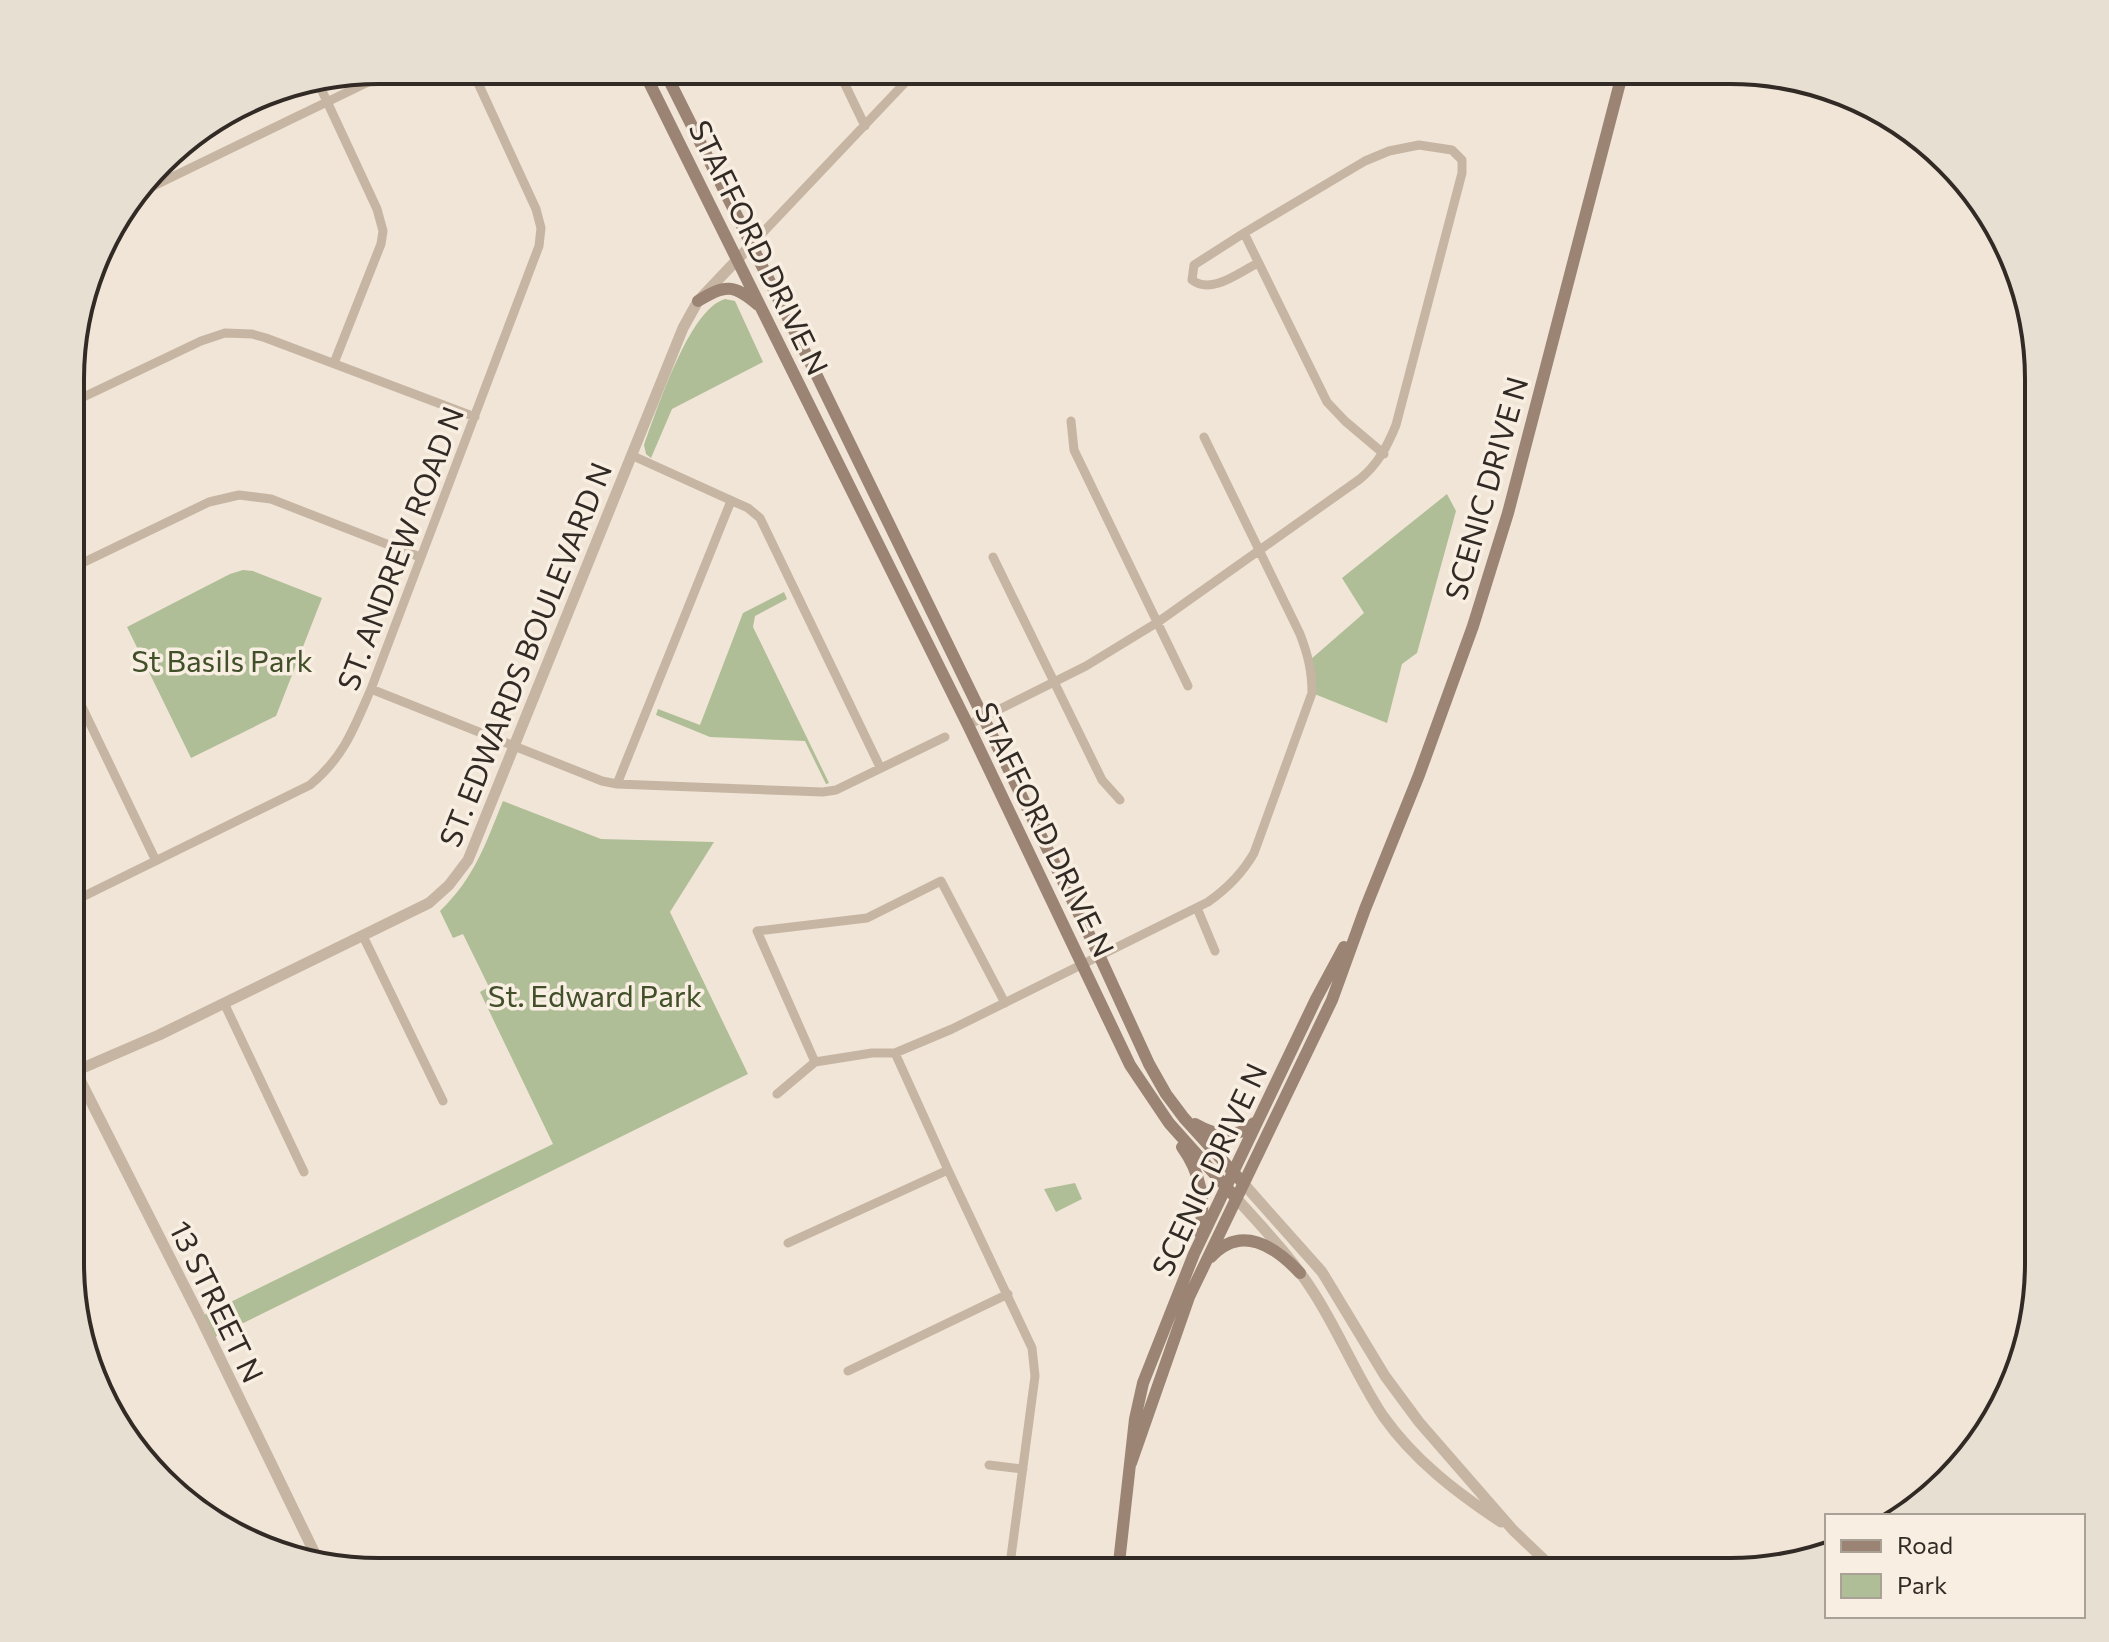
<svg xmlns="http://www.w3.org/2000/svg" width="2109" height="1642" viewBox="0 0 2109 1642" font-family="Commissioner,sans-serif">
<rect width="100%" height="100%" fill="#f0e5d6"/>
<path fill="#b0be97" d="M725 299 735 301 763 362 672 409 651 458 646 454 644 445C657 410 689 309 725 299Z
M1447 494 1456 511 1417 653 1402 664 1387 723 1312 693 1310 660 1364 613 1342 578Z
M243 570 253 571 322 598 276 716 191 758 127 627 230 574Z
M784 592 787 599 755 616 753 627 829 783 826 784 805 741 710 737 656 715 658 709 700 725 743 613Z
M503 801 601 839 714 842 670 912 748 1074 211 1339 200 1317 553 1144 480 992 489 987 463 934 453 938 440 911C475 877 485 845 503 801Z
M1075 1183 1082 1199 1056 1212 1044 1189Z"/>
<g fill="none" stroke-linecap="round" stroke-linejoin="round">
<path stroke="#c7b5a3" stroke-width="9" d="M838 70 865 126
M317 80 377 209 383 231 381 244 334 363
M137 194 393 70
M1244 233 1194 265 1192 280C1212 295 1239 272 1258 263
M751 245 917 70
M73 402 201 341 225 333 252 334 266 338 475 417
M1071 421 1074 450 1188 686
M631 455 748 508 760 518 880 767
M993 557 1102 780 1120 800
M72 568 209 502 239 495 271 499 420 557
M72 686 156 861
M371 689 602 781 617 784 823 792 836 790 945 737
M968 725 1086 666 1158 622 1360 479C1378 464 1387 447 1396 425L1462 173V160L1452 150 1419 145 1389 151 1365 161 1244 233 1327 402 1345 421 1384 454
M617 784 731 501
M72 902 310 785C344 757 354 728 371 689L539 246 541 228 536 209 472 70
M1197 908 1215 951
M363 936 443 1101
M224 1003 304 1172
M895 1053 948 1170 1032 1348 1035 1376 1009 1572
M815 1062 757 931 867 918 941 881 1005 1003
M777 1094 815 1062 872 1053H895L952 1029 1208 902C1228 888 1242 874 1254 853L1312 693C1312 671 1308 655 1300 634L1204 437
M788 1243 948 1170
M848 1371 1008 1294
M989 1465 1023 1469"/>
<path stroke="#c7b5a3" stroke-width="11" d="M71 1062 200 1317 319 1562
M71 1073 159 1035 429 903 449 885 468 860 683 328 698 301 751 245
M1243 1183 1322 1272 1385 1376 1419 1422 1513 1530 1557 1572
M1236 1198C1263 1228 1292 1258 1314 1293 1339 1332 1357 1377 1383 1416 1414 1460 1456 1492 1501 1522"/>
<path stroke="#9b8474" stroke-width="12" d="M643 70 968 725 1130 1065 1169 1123 1236 1198
M664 70 817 376 1099 955 1149 1064 1166 1094 1184 1118 1243 1183
M698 301C725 284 734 284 758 305
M1195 1124C1214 1135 1237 1140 1254 1123
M1182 1147C1200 1172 1207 1202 1199 1232
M1211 1257C1241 1224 1275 1246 1300 1273
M1131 1463 1189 1297 1332 1000 1365 909 1419 775 1473 626 1508 513 1623 71
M1118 1572 1135 1419 1143 1383 1194 1254 1316 999 1344 947"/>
</g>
<g text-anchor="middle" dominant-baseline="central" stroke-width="7" stroke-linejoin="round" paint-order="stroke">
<g font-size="30" fill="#322a25" stroke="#f8efe2">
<text transform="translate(760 247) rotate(64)">STAFFORD DRIVE N</text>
<text transform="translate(1485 488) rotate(-74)">SCENIC DRIVE N</text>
<text transform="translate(399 548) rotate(-69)">ST. ANDREW ROAD N</text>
<text transform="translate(524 654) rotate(-68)">ST. EDWARDS BOULEVARD N</text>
<text transform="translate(1046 829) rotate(64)">STAFFORD DRIVE N</text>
<text transform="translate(1208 1169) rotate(-65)">SCENIC DRIVE N</text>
<text transform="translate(218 1301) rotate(64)">13 STREET N</text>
</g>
<g font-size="30" fill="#415029" stroke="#f8efe2">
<text x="222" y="659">St Basils Park</text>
<text x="595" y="994">St. Edward Park</text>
</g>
</g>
<path d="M0 0H2109V1642H0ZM379 84H1730A295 295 0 0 1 2025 379V1263A295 295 0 0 1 1730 1558H379A295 295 0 0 1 84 1263V379A295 295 0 0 1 379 84Z" fill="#e8dfd3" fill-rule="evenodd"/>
<path fill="none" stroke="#322a25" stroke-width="4" d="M379 84H1730A295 295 0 0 1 2025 379V1263A295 295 0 0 1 1730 1558H379A295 295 0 0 1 84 1263V379A295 295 0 0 1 379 84Z"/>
<rect x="1825" y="1514" width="260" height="104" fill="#f8efe2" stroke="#a9a096" stroke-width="2"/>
<rect x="1841" y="1540" width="40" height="12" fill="#9b8474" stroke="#a9a096" stroke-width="2"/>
<text x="1897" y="1554" font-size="24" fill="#322a25">Road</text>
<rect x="1841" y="1574" width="40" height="24" fill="#b0be97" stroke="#a9a096" stroke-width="2"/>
<text x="1897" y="1594" font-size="24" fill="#322a25">Park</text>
</svg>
